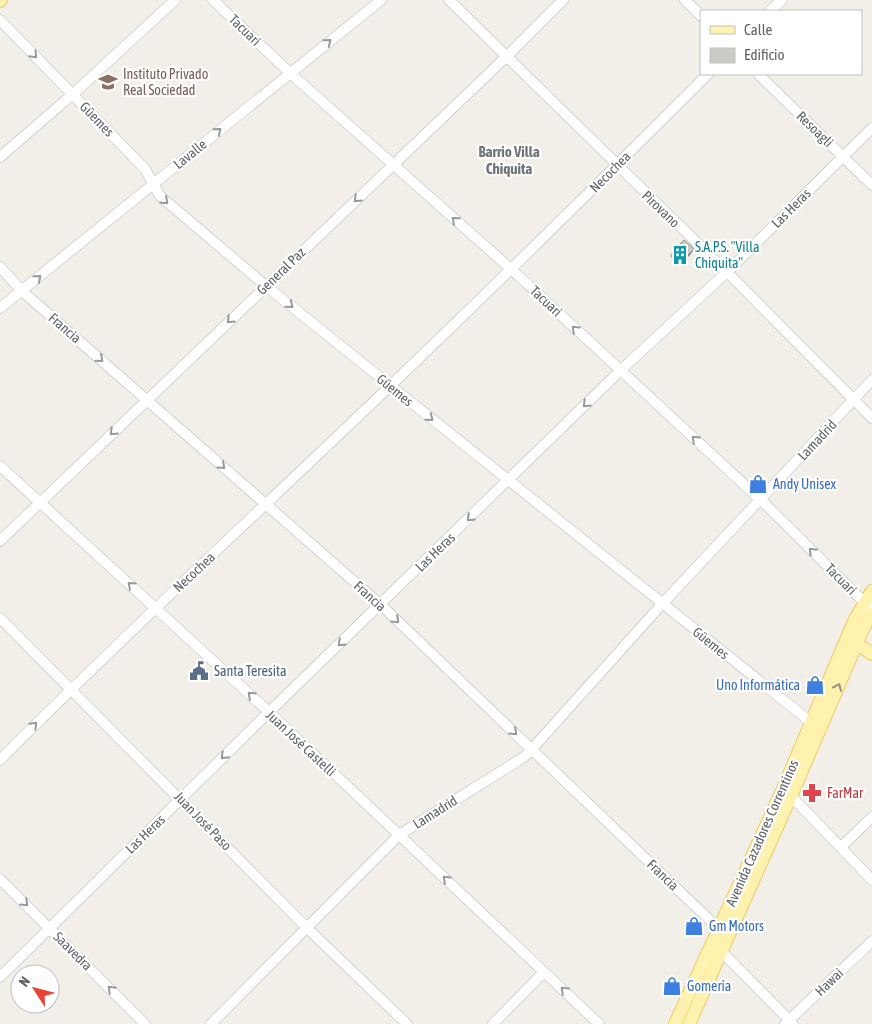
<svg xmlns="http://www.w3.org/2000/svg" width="872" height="1024" viewBox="0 0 872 1024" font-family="'Asap Condensed',sans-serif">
<rect width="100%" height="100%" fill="#f1efe8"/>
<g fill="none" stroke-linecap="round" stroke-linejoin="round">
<g stroke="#b5b8bc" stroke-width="11">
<path id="minor" d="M213 0 290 73 511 269 761 500 872 610
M449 0 727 272 872 418
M685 0 701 16
M770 11 782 0
M0 20 145 169 160 196 266 286 817 727
M758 74 872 185
M0 157 73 94 175 0
M0 267 22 291 381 605 719 929 724 932
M0 308 381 0
M0 466 269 712 599 1024
M0 541 506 57 563 0
M0 618 306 927 407 1024
M0 760C127 632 260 511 390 386 497 284 603 179 708 74
M791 796 872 880
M841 847 872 817
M0 879 145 1024
M717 949 722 952 793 1024
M0 977 269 712 621 370 727 272 872 128
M211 1024 399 835 524 757 532 749 662 604 872 380
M493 1024 544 972
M785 1024 872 941"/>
</g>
<g stroke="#f2c960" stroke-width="14">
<path id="major" d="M0 1 1 0
M850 642 865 649 872 654
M675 1024 782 791 855 619 872 591
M689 1024 791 796 863 629 872 614"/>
</g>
<use href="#minor" stroke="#fff" stroke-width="10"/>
<use href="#major" stroke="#fff2af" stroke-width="12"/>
</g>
<path fill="#afaea9" d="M694 249 690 255 679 266 670 256 673 251Z"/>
<path fill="#8f8d8a" d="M694 249 690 255 679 266 683 260Z"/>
<path fill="#cccac5" stroke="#8f8d8a" d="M684 240 694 249 683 260 673 251Z"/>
<defs><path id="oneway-chevron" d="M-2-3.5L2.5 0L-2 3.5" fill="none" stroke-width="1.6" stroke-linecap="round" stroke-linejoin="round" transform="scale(1.25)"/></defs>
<g stroke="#979a9d">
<use href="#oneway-chevron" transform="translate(328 42) rotate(-39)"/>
<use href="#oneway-chevron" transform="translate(34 55) rotate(46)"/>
<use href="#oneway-chevron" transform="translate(218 131) rotate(-39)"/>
<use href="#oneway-chevron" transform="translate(357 199) rotate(136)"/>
<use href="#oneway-chevron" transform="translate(165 201) rotate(43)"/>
<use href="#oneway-chevron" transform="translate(455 220) rotate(-139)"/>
<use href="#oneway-chevron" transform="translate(38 278) rotate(-39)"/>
<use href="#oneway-chevron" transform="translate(290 305) rotate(39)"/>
<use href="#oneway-chevron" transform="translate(230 320) rotate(136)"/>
<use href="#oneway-chevron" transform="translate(575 329) rotate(-137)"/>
<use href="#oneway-chevron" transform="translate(100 359) rotate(41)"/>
<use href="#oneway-chevron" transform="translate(586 404) rotate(136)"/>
<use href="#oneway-chevron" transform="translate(430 418) rotate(39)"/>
<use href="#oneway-chevron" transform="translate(113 432) rotate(136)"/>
<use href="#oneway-chevron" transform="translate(695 439) rotate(-137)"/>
<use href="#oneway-chevron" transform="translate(222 466) rotate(42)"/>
<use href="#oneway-chevron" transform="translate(470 518) rotate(136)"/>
<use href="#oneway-chevron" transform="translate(812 551) rotate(-135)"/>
<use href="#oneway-chevron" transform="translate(131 585) rotate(-138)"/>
<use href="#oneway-chevron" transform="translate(396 620) rotate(43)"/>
<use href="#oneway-chevron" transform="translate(341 643) rotate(136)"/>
<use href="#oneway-chevron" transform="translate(251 695) rotate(-137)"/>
<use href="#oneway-chevron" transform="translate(34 725) rotate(-45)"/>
<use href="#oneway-chevron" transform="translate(514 732) rotate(43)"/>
<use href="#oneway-chevron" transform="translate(224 756) rotate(135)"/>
<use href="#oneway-chevron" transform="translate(446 879) rotate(-137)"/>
<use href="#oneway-chevron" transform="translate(25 903) rotate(44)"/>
<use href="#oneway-chevron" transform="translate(111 989) rotate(-135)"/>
<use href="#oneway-chevron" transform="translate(564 990) rotate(-136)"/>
</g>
<use stroke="#979581" href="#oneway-chevron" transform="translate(838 687) rotate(-66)"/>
<defs>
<g id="school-bare" transform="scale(1.5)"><path d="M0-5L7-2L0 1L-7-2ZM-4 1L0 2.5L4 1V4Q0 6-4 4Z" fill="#8d6e63" stroke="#fff" stroke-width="2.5" paint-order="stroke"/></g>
<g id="building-bare" transform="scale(1.5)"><path d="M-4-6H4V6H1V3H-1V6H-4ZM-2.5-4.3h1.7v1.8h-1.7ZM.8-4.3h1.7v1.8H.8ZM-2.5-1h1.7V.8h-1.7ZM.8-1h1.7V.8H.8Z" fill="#0f9aa8" stroke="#fff" stroke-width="2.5" paint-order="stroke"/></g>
<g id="shop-bare" transform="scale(1.5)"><path d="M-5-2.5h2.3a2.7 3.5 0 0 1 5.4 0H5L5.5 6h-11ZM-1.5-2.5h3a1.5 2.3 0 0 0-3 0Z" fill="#3f7fe0" stroke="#fff" stroke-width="2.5" paint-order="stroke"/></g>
<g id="civic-bare" transform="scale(1.5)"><path d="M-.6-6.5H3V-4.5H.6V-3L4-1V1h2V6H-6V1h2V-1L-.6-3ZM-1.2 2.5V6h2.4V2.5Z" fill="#5c6f8a" stroke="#fff" stroke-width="2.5" paint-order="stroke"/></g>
<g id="pharmacy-bare" transform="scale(1.5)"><path d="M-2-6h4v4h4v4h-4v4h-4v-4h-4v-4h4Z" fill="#e0444e" stroke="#fff" stroke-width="2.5" paint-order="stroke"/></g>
</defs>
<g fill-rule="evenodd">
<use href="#school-bare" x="108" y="82"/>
<use href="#building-bare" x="680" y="255"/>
<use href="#shop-bare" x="758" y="484"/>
<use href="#civic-bare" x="199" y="671"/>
<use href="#shop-bare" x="815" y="685"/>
<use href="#pharmacy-bare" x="812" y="793"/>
<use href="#shop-bare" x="694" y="926"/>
<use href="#shop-bare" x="672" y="986"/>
</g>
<g text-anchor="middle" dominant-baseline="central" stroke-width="4.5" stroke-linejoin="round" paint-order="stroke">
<g font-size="14" fill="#5f6368" stroke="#fff">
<text transform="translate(245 30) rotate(44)">Tacuari</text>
<text transform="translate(97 119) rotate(46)">Güemes</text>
<text transform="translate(815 129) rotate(44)">Resoagli</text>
<text transform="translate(190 154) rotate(-39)">Lavalle</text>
<text transform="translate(610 172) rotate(-45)">Necochea</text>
<text transform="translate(791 208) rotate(-45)">Las Heras</text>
<text transform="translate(661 209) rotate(44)">Pirovano</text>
<text transform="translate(281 271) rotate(-44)">General Paz</text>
<text transform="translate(546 301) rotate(43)">Tacuari</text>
<text transform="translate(65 328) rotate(41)">Francia</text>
<text transform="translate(395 390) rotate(39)">Güemes</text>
<text transform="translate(817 440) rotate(-47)">Lamadrid</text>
<text transform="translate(435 552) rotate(-44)">Las Heras</text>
<text transform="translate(194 572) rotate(-43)">Necochea</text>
<text transform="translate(841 579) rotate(45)">Tacuari</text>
<text transform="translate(370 596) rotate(42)">Francia</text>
<text transform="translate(711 643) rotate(39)">Güemes</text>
<text transform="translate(301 743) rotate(43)">Juan José Castelli</text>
<text transform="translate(435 812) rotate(-32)">Lamadrid</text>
<text transform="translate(203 821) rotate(46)">Juan José Paso</text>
<text transform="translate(762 833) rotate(-66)">Avenida Cazadores Correntinos</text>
<text transform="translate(145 834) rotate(-44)">Las Heras</text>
<text transform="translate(663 875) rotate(44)">Francia</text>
<text transform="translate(73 951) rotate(45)">Saavedra</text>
<text transform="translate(829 982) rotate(-44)">Hawai</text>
</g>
<g font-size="14" fill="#785e54" stroke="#fff" text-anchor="start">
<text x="123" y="74">Instituto Privado<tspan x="123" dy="16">Real Sociedad</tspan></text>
</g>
<g font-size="14" fill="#0d838f" stroke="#fff" text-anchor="start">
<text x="695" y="247">S.A.P.S. "Villa<tspan x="695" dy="16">Chiquita"</tspan></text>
</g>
<g font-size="14" fill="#366cbe" stroke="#fff" text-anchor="start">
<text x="773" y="484">Andy Unisex</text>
<text x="800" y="685" text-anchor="end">Uno Informática</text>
<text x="709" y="926">Gm Motors</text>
<text x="687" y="986">Gomería</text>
</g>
<g font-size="14" fill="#4e5e75" stroke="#fff" text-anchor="start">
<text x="214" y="671">Santa Teresita</text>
</g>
<g font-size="14" fill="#be3a42" stroke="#fff" text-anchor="start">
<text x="827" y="793">FarMar</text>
</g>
<g font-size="15" font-weight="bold" fill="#70757a" stroke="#fff">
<text x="509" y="151">Barrio Villa<tspan x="509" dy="17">Chiquita</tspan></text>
</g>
</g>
<rect x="700" y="10" width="162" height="65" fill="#ffffff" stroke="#bfc1c3"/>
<rect x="710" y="26" width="25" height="8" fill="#fff2af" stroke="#bfc1c3"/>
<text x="744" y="35" font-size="15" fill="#5f6368">Calle</text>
<rect x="710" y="48" width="25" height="15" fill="#cccac5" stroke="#bfc1c3"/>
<text x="744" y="60" font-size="15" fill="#5f6368">Edificio</text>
<g transform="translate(35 989) rotate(306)"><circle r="24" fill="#ffffff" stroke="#bfc1c3"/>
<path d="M0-4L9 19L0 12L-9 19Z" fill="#ea4335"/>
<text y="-8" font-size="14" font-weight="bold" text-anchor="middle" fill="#5f6368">N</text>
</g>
</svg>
